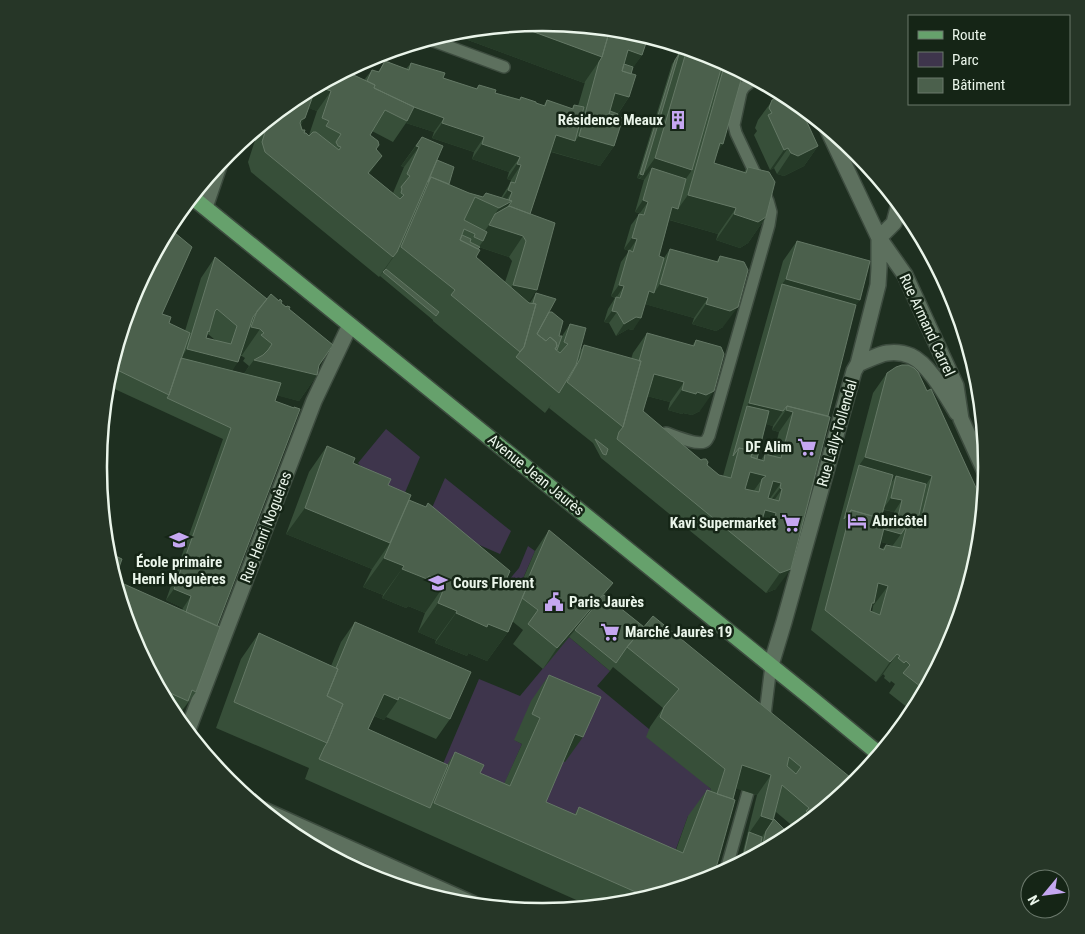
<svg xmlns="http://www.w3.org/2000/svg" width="1085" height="934" viewBox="0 0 1085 934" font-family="'Roboto Condensed',sans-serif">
<rect width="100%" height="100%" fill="#1e2f20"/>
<path fill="#3e354c" d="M386 429 420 457 393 521 367 473 358 463Z
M445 478 511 531 500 554 468 540 428 517Z
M528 546 535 551 510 608 496 595 519 568Z
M569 637 610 671 597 686 649 729 711 789 701 820 688 816 665 879 527 828 557 759 566 762 514 740 522 744 492 812 437 778 479 679 520 696Z"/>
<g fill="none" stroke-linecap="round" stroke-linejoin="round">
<g stroke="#3d4c3f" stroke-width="14">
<path id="lane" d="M428 39 504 67
M666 433C675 436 696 445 704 442 707 441 707 439 709 436L769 225 771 212 768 201 736 133 734 125 741 92 744 87 754 79
M764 723 771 665
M726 870 748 792"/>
</g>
<g stroke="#3d4c3f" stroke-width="18">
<path id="street" d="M827 128 879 238 905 275 956 386 961 419 986 474
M205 207 220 163
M858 364C866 361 879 354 887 353 894 352 904 353 911 356 929 364 947 397 957 413
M771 665 784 622 854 371 858 364 878 285 879 268V238L894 223 899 204
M187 732 314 401 350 325
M264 810 476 905"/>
</g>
<g stroke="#3d4c3f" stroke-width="18">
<path id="primary" d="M192 197 811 698 879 754"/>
</g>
<use href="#lane" stroke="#5d705e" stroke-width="11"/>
<use href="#street" stroke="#5d705e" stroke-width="15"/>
<use href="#primary" stroke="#66a16c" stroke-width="15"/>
</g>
<path fill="#374f39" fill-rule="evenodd" d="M630 31 671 44 668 48 646 41 642 55 633 67 631 74 629 97 618 114 617 116 614 146 600 166 551 152 530 214 529 302 530 303 536 293 549 312 559 336H562L570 324 580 351 584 345 631 359 633 353 647 333 692 346 696 340 700 411 692 415 683 413 682 414 668 410 670 402 647 396 643 411 719 475 723 476 783 261 797 241 856 305 776 589 766 593 601 458 593 443 549 408 551 405 545 413 433 321V320L380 276 381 275 379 277 251 172 248 162 259 128 296 97 364 80 372 70 378 72 385 61 406 69 411 63 443 78 476 89 479 85 495 93 519 99 521 97 543 106 547 100 571 109 574 105 578 106 585 82 584 83 449 33ZM309 108 317 111 309 135 304 133 301 125ZM406 123 434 132 432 138 474 152 472 159 509 172 507 179 511 180 509 185 501 198 483 197 469 193 449 184 437 160 422 137 401 166 404 167 393 193 369 174 376 149 370 135 372 131 393 142ZM479 247 509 257 512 261 505 282 476 257ZM766 424 773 426 772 430 779 432 773 456 765 454 761 460 757 459Z
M680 46 713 56 743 73 714 163 744 172 748 167 766 217 748 243 740 248 716 240 718 234 669 220 659 256 664 258 670 249 716 262 720 256 723 327 716 331 692 324 694 318 645 304 633 330 628 329 616 336 609 323 604 322 608 309 615 298 611 296 621 262 629 251 624 249 631 225 640 213 635 212 644 180 637 178 672 64 677 57Z
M778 93 818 146 804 166 784 176 777 174 774 168 770 170 754 135 757 131 755 128 758 120Z
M915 225 953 297 969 350 914 230Z
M215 257 267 299 281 303 333 345 319 366 317 375 299 401 277 395 275 401 294 408V407L217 626 196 692 181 712 180 711 176 718 173 714 132 637 182 610 183 608 166 600 223 439 106 385 107 380 132 297 162 314 169 323 185 331 201 278ZM208 334 214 339 217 341 206 338ZM240 355 245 358 243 361 249 366 244 374 232 371Z
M918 372 953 637 913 712 889 693 895 684 891 681 890 683 884 678 885 676 883 674 876 682 811 630 873 393 887 373ZM884 510 894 512 891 524 881 518ZM881 542 893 545 892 546 886 545 882 549 879 548ZM872 606H873L872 612 870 611Z
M327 446 388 485 406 505 409 500 506 580 520 586 535 551 549 530 604 595 644 627 856 782 794 833 792 832 795 828 776 812 774 819 783 840 740 863 757 795 736 788 712 878 629 903 592 907 305 779 309 768 216 728 241 659 259 633 331 666 341 642 355 622 450 719 436 739 386 717 384 720 374 716 368 729 447 765 455 752 480 773 504 784 522 744 514 740 531 701 549 675 565 762H563L546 802 574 815 579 807 676 850 688 816 707 790 710 791 711 789 646 737 650 727 663 708 613 667 610 671 569 637 543 669 513 644 523 630 512 621 508 632 487 661 468 653 467 656 435 643 436 640 418 632 425 613 408 606 406 608 382 598 383 595 363 587 372 569 286 534 309 472Z"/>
<path fill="#253a27" d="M515 25 602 57 584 83 449 33 456 31Z
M642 35 671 44 668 48 639 39Z
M628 50 642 55 628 75 619 63Z
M613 83 629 97 615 118 602 114Z
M316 86 331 91 317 111 302 106Z
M413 107 444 118 434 132 406 123Z
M305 118 291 138 301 120Z
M442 123 484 137 474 152 432 138Z
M556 135 575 141 579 136 614 146 600 166 546 150Z
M720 143 723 144 705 170Z
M482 144 520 157 509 172 472 159Z
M416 146 419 147 404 167 401 166Z
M818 146 804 166 784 176 777 174 791 153Z
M788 148 774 168 770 170 784 150Z
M382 156 368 176V173Z
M655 158 692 170 678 190 652 168 644 180 640 179Z
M517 164 521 165 511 180 507 179Z
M640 174 643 175 640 178H637Z
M508 190 512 192 502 206 498 205Z
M688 195 736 208 718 234 670 220Z
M643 200 648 202 640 213 635 212Z
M512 201 523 236 509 257 479 247 483 241 479 239 489 225 495 214 499 208Z
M672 207 678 209 670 220 664 219Z
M734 214 766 217 748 243 740 248 716 240Z
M632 238 637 239 629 251 624 249Z
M397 252 383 272 379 277 393 257Z
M786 279 860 300 846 320 782 284Z
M660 284 708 298 694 318 641 303 649 291 654 293Z
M513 285 537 290 523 311 499 305Z
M619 285 624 286 616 298 611 296Z
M706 304 738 307 723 327 716 331 692 324Z
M612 311 617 312 609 323 604 322Z
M636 317 641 318 633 330 628 329 616 336 624 324Z
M251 327 260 329 242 355 233 353Z
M333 345 313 374 317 375 299 401 235 385 254 360Z
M187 349 238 362 224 383 173 370Z
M654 374 684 382 670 402 639 394Z
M682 390 697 392 714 391 700 411 692 415 683 413 682 414 668 410Z
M749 403 783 411 773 426 744 419 747 406Z
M786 410 793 412 779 432 772 430Z
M865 457 932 476 918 496 896 476 888 487 858 467Z
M750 472 766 476 762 479 750 496 736 492Z
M773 481 781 483 766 504Z
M780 488 782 489 768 509 765 508Z
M891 498 902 500 894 512 883 509Z
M305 508 390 543 372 569 286 534Z
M765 510 776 513 762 533 751 530Z
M848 520 901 534 893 545 845 533Z
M384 558 404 566 383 595 363 587Z
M402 569 429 576 446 583 425 613 408 606 406 608 382 598Z
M791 569 776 589 766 593 780 573Z
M112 571 117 573 114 577Z
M613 583 599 603 575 630 569 637 543 669 557 648Z
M878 583 888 586 873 606H872L859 624Z
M174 589 191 596 183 608 166 600Z
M438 603 457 611 436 640 418 632Z
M456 613 488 624 508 632 487 661 468 653 467 656 435 643Z
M897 654 883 674 876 682 890 662Z
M384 694 398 700 384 720 370 714Z
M575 734 583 737 565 762 557 759Z
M742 765 771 775 757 795 728 786Z
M761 816 773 820 759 841 749 832 747 836Z"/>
<path fill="#4b604c" stroke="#647865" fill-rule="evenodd" d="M543 22 610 29 602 57 515 25Z
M610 29 630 31 648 37 642 55 628 50 622 71 636 75 629 97 615 93 609 114 623 118 614 146 579 136 599 62 602 57Z
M687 49 713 56 723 62 692 170 655 158Z
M679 54 643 175 640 174 675 60Z
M385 61 409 70 411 63 445 73 443 78 477 89 479 85 496 90 495 93 520 100 521 97 536 102V103L545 106 547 100 573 109 574 105 584 107 575 141 556 135 530 214 509 206 508 207 512 201 509 200 512 192 508 190 511 182 515 183 521 165 517 164 520 157 482 144 484 137 442 123 444 118 414 107 374 88 375 85 367 81 372 70 379 72Z
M725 63 743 73 723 144 720 143 714 163 746 173 748 167 769 172 775 182 766 217 758 222 734 214 736 208 688 195Z
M624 64 633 67 631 74 622 71Z
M345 71 375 85 374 88 414 107 407 121 385 110 370 135 378 141 379 145 376 149 382 156 368 173 400 199 404 195 401 193 402 189 401 187 410 176 407 174 419 147 416 146 422 137 443 146 397 252 393 257 265 152 262 142 269 119 296 97 316 87 305 118 301 120 300 123 302 130H305L304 133H306L309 136 313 132H316L339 150 341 147 338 146 336 142 341 134 326 126 329 121 322 118 331 91 316 86Z
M780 92 790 98 799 105 818 146 798 156 791 153 788 148 784 150 768 115 772 113 769 108 772 100 780 96 778 93Z
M610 111 618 114 617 116 609 114Z
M437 160 454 167 449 184 431 177 428 182Z
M652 168 686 179 678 209 672 207 659 256 664 258 654 293 649 291 641 318 636 317 624 324 617 312 612 311 616 297 620 298 624 286 619 285 629 250 633 252 637 239 632 238 639 214 644 215 648 202 643 200Z
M431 177 469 193 483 197 486 193 512 201 499 208 475 197 464 220 487 232 483 241 474 237 475 234 464 229 460 240 480 250 476 257 529 303 536 304 524 347 520 352 451 295 455 290 401 247Z
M509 206 555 223 537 290 513 285 526 241 523 236 489 225 495 214Z
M169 228 192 247 162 314 171 317 169 323 190 333 169 395 111 367 132 297Z
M462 235 471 239 470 242 480 247 478 249 460 240Z
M797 241 870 261 860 300 786 279Z
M670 249 718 262 720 256 744 262 748 270 738 307 730 311 706 304 708 298 660 284Z
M215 257 267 299 253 317 238 362 187 349ZM217 309 237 326 231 344 206 338 208 331 209 332 215 311Z
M386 269 439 312 436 316 383 272Z
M782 284 856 305 828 416 787 406 783 411 749 403Z
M536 293 556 299 537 334 546 341 550 337 556 342 557 346 555 349 560 353 568 344 564 342 570 324 586 328 576 365 559 393 516 357 524 347 536 304 533 303Z
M271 294 279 301 280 299 282 301 281 303 286 307 287 306 290 307 289 309 333 345 319 365 317 375 254 360 263 355 268 350 272 344 261 335 264 333 260 329 251 327 257 311Z
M549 312H552L563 321 559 336H562L557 350 555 349 557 346 556 342 550 337 546 341 537 334Z
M647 333 694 346 696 340 721 347 724 354 714 391 706 395 697 392 696 394 682 390 684 382 654 374 643 411 701 460 703 459H706L708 462 707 465 719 475 731 478 739 448 753 451 751 457 764 461 765 454 781 458 793 412 786 410 787 406 830 417 791 569 780 573 617 439 619 432 623 427 641 361H639ZM750 472 766 476 762 479 759 492 745 489ZM773 481 781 483 780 488 782 489 779 501 768 498ZM765 510 776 513 774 523 762 520Z
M584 345 641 361 623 427 567 382 580 359Z
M181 358 281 383 275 401 294 408V407L300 409 217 626 186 612 191 596 174 589 231 428 167 398 169 395Z
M902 365H908L914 368 918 372 927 391 931 389 983 503 978 554 953 637 925 690 903 673 910 665 906 661 904 663 898 658 900 656 897 654 890 662 825 610 851 510 886 520 879 548 884 550 886 545 901 548 907 525 919 528 932 476 865 457 887 373 896 367ZM878 583 888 586 880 615 870 611 872 603H874Z
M747 406 769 411 757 459 751 457 753 451 739 448 733 456Z
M595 439 608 449 606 455 603 454Z
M327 446 355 458 353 463 391 479 388 485 411 495 390 543 305 508Z
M859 465 893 475 881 518 887 520 890 524 896 525 902 500 891 498 896 476 926 484 916 528 907 525 901 534 883 529 886 520 851 510 844 519Z
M409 500 426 507 428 503 510 571 506 580 526 589 508 632 488 624 487 627 456 613 457 611 438 603 446 583 429 576 427 579 402 569 404 566 384 558Z
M549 530 613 583 557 648 528 624 538 610 522 598 526 589 524 588Z
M111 554 122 559 117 573 112 571 109 561Z
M115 580 220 627 196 692 192 690 188 701 159 688 132 637Z
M604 595 644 627 627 647 616 663 575 630Z
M653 616 856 782 817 814 813 811 810 815 806 811 809 808 782 785 773 820 761 816 771 775 742 765 733 799 717 794 725 769 660 717 664 707 679 689 627 647ZM789 757 801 767 796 774 787 766Z
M355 622 471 672 450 719 399 697 398 700 384 694 368 729 448 765 430 808 319 759 324 748 327 743 343 704 327 696 338 669 336 668Z
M259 633 338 669 327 696 343 704 327 743 234 702Z
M549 675 601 697 583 737 575 734 546 802 576 815 579 807 683 853 707 790 735 800 716 868 724 871 712 878 647 897 434 803 455 752 484 765 480 773 510 786 540 718 532 714Z
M774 819 785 830 783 840 761 852 766 831Z
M749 832 762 837 759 853 742 862Z"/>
<defs>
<g id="building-bare" transform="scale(1.5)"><path d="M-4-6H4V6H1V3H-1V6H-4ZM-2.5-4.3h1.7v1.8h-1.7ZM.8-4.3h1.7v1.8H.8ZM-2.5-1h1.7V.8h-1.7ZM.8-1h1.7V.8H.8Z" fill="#c5a7f1" stroke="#152516" stroke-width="2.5" paint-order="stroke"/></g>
<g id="supermarket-bare" transform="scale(1.5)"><path d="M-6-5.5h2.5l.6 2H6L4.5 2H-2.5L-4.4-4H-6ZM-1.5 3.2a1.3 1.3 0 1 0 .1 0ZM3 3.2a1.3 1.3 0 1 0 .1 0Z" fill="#c5a7f1" stroke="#152516" stroke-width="2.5" paint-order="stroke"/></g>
<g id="hotel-bare" transform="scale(1.5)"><path d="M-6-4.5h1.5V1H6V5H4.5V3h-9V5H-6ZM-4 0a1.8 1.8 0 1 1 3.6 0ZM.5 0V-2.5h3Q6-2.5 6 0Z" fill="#c5a7f1" stroke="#152516" stroke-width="2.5" paint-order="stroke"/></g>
<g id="school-bare" transform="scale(1.5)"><path d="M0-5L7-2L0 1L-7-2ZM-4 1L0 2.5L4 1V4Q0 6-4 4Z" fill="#c5a7f1" stroke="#152516" stroke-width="2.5" paint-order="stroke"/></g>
<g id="university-bare" transform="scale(1.5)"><path d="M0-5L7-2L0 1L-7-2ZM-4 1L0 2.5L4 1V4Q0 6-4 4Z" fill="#c5a7f1" stroke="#152516" stroke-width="2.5" paint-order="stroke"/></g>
<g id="civic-bare" transform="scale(1.5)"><path d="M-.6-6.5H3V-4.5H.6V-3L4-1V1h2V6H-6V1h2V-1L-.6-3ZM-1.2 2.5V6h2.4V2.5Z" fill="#c5a7f1" stroke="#152516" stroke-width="2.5" paint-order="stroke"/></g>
</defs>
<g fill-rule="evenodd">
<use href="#building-bare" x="678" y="120"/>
<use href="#supermarket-bare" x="807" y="447"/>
<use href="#hotel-bare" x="857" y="521"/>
<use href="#supermarket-bare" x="791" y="523"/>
<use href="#school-bare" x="179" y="540"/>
<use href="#university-bare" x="438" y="583"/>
<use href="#civic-bare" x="554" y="602"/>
<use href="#supermarket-bare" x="610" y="632"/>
</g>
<g text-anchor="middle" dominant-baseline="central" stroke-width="5" stroke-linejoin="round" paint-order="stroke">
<g font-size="15" font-weight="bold" fill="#eaf5ea" stroke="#152516" text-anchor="start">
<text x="663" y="120" text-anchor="end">Résidence Meaux</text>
<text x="792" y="447" text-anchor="end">DF Alim</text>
<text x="872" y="521">Abricôtel</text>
<text x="776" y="523" text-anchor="end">Kavi Supermarket</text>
<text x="179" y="562" text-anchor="middle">École primaire<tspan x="179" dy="17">Henri Noguères</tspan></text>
<text x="453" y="583">Cours Florent</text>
<text x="569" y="602">Paris Jaurès</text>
<text x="625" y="632">Marché Jaurès 19</text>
</g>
<g font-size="15" fill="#eaf5ea" stroke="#152516">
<text transform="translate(927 325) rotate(65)">Rue Armand Carrel</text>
<text transform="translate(837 433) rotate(-74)">Rue Lally-Tollendal</text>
<text transform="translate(536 475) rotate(39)">Avenue Jean Jaurès</text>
<text transform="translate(266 527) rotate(-69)">Rue Henri Noguères</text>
</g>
</g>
<path d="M0 0H1085V934H0ZM542 31H543A435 435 0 0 1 978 466V468A435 435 0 0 1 543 903H542A435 435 0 0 1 107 468V466A435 435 0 0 1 542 31Z" fill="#263627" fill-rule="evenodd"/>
<path fill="none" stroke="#eaf5ea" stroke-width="2.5" d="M542 31H543A435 435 0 0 1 978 466V468A435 435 0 0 1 543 903H542A435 435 0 0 1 107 468V466A435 435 0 0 1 542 31Z"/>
<rect x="908" y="15" width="162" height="90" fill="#152516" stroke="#6a786b"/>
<rect x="918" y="31" width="25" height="8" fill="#66a16c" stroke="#6a786b"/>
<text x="952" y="40" font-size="15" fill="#eaf5ea">Route</text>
<rect x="918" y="52" width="25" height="15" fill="#3e354c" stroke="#6a786b"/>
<text x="952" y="65" font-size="15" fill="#eaf5ea">Parc</text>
<rect x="918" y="78" width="25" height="15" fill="#4b604c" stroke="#6a786b"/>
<text x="952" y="90" font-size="15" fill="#eaf5ea">Bâtiment</text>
<g transform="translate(1045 894) rotate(241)"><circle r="24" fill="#152516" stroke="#6a786b"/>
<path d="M0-4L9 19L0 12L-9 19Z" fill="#c5a7f1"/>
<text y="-8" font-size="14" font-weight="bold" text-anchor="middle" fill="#eaf5ea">N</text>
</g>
</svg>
